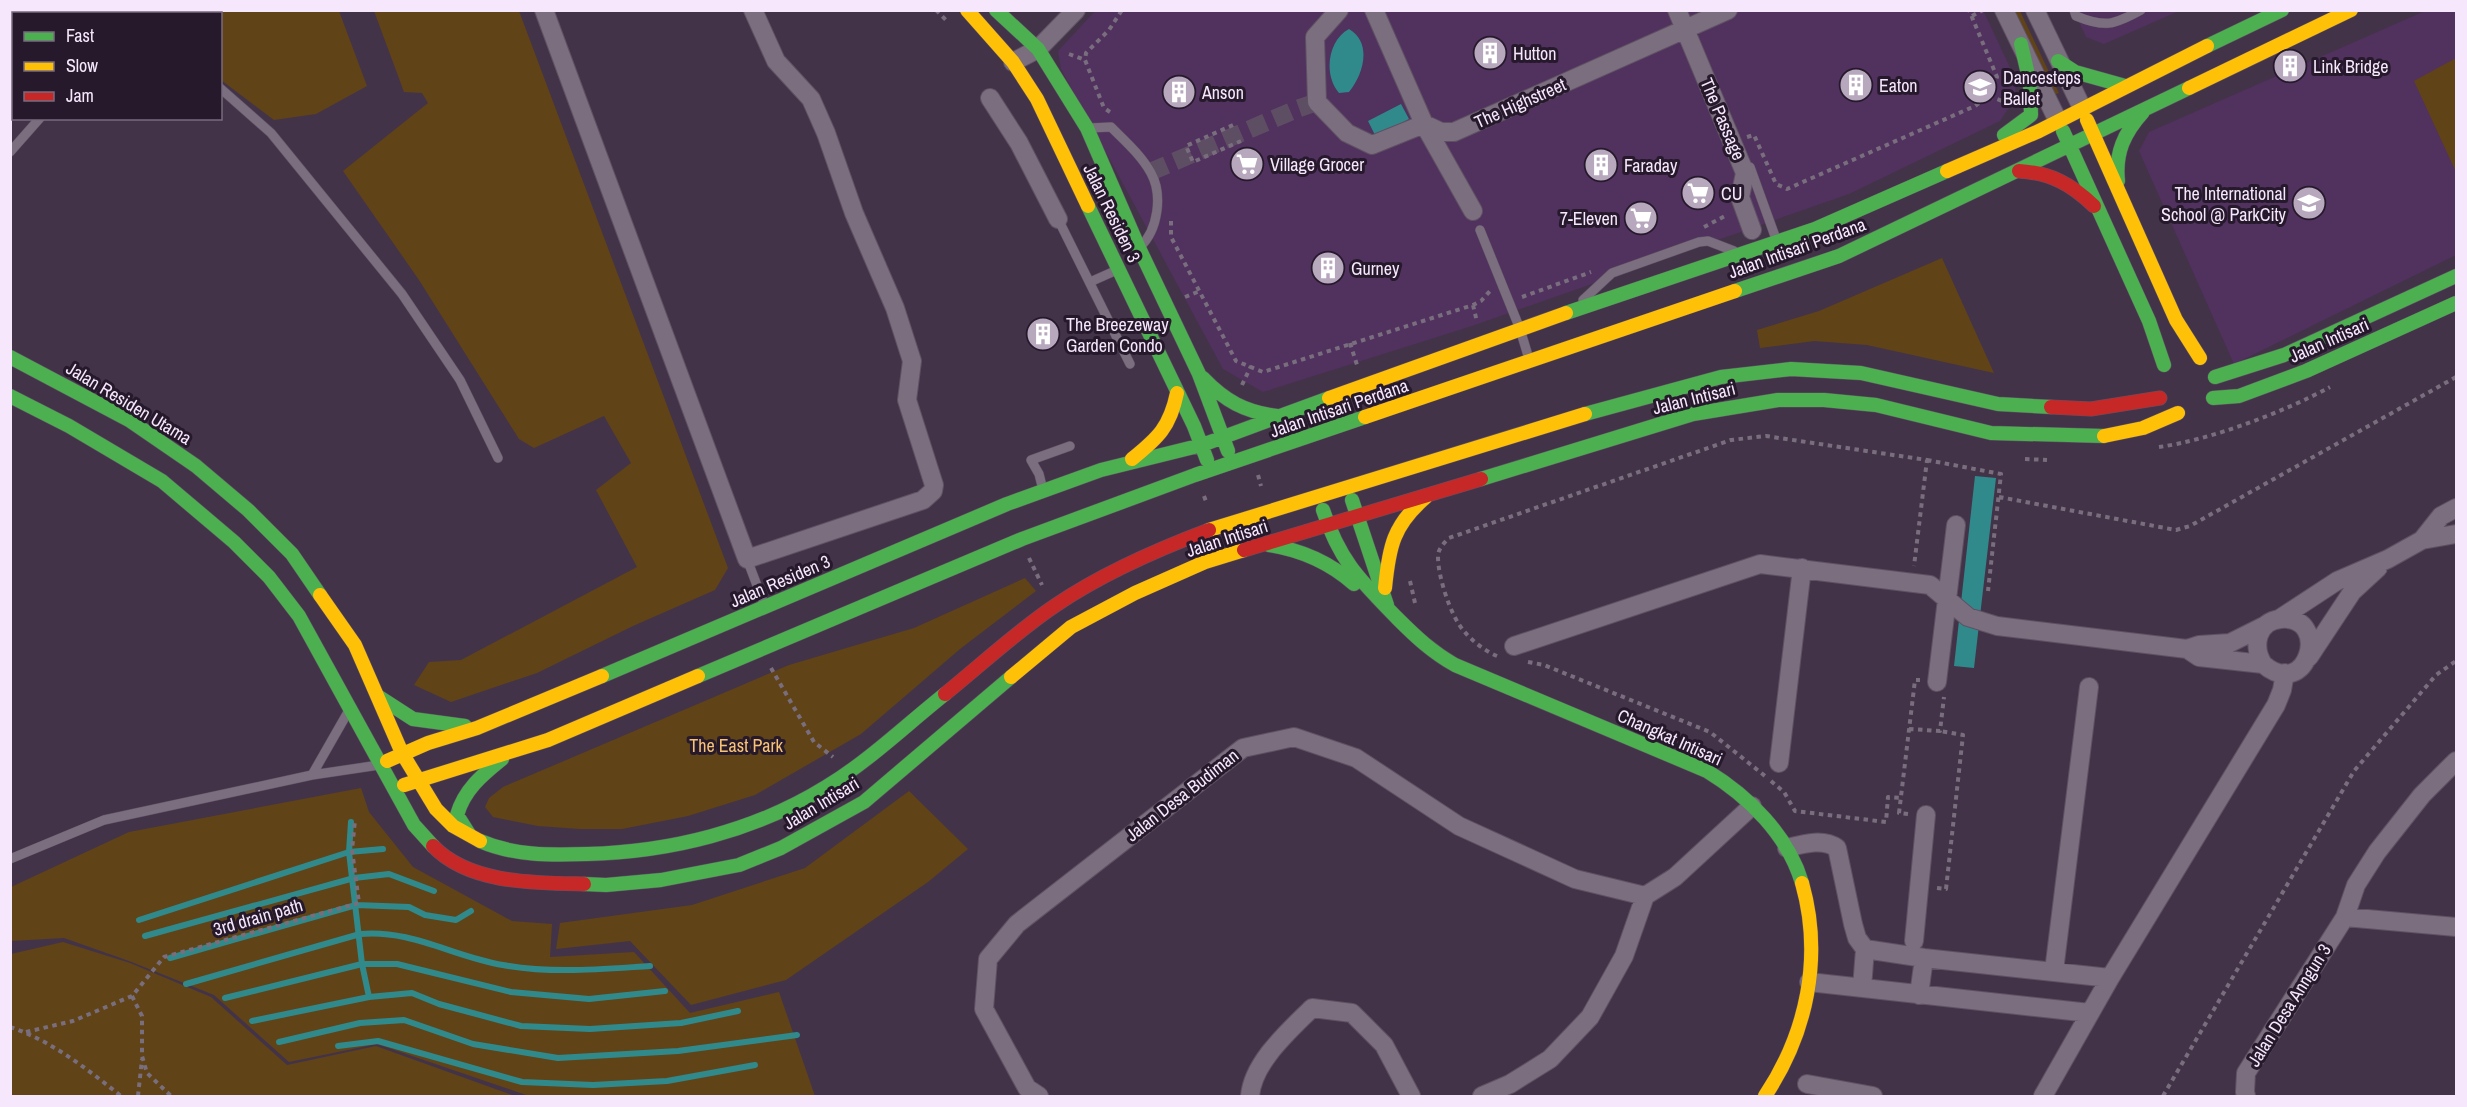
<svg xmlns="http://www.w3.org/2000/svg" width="2467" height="1107" viewBox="0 0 2467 1107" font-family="'Archivo Narrow',sans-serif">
<rect width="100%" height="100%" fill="#433349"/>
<path fill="#51315e" d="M1096 10H1983L2014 76 2016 97 2000 121 1849 194 1472 326 1263 392 1223 369 1061 69 1058 51Z
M2074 11H2179L2104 44 2086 37Z
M2425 11H2456V255L2234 364 2139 151 2149 132Z"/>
<path fill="#614318" d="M163 11H339L367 86 316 114 274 120 221 80 220 14 165 13Z
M374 11H519L728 568 715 590 633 626 537 673 451 702 414 685 429 662 461 660 637 567 596 490 631 463 604 416 534 448 519 439 419 280 343 171 428 103 422 93 404 92Z
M2012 11H2020L2059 93 2053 95Z
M2456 58V172L2414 81Z
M1942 258 1994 373 1867 345 1814 341 1760 348 1757 330 1819 311Z
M1025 578 1036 591 960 649 861 734 755 795 688 816 622 829H580L538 826 493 817 485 807 489 798 503 787 789 665 914 628Z
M361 788 369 812 413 867 512 921 552 924 550 957 634 952 690 1013 779 992 815 1096H529L377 1044 289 1062 214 995 129 961 64 938 11 941V887L129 832Z
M909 791 968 849 928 882 786 980 691 1005 630 941 556 949 560 923 692 905 805 868Z
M63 942 130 963 211 997 287 1065 376 1046 515 1096H11V954Z"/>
<path fill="#308a8c" d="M1349 29C1373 43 1363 75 1349 92L1339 93C1323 75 1328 40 1349 29Z
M1401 104 1409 119 1376 137 1368 121Z
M1975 476 1996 478 1974 668 1954 666Z"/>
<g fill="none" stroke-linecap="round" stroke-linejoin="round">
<path stroke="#308a8c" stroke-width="6" d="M351 822 349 852 362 964 369 997
M139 920 349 852 383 849
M145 936 354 878 389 874 434 891
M170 958 356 905 409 907 425 915 456 920 471 911
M186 984 360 934C411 929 454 957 503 965 552 974 602 969 650 966
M225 998 362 964H397L511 992 589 999 665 991
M252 1021 369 997 412 993 439 1004 521 1026 590 1029 681 1023 738 1011
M279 1042 360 1023 404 1020 473 1044 558 1058 678 1051 797 1035
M338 1046 378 1041 522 1082 593 1085 667 1081 755 1065"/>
<path stroke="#5e4e64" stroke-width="18" stroke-dasharray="18 9" stroke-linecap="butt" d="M1150 172 1297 109 1317 102"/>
<g stroke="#5f5163" stroke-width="10">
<path id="lane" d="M2074 10 2076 16C2105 28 2114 25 2141 10
M220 88 271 133 402 294 460 380 498 458
M1089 128 1111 127C1125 141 1141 155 1151 173 1163 195 1158 230 1140 247
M10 152 40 118
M1750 167 1776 239
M1058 219 1130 364
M1480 230 1520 329 1529 359
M1090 282 1117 270
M1583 300 1612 273 1699 242 1708 241 1734 251
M1043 490 1039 474 1031 460 1070 446
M747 559 764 604
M312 775 348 712
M10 859 104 820 312 775 379 765"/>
</g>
<g stroke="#5f5163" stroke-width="20">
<path id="street" d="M544 10 747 559 923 500 933 491 934 485 907 400 912 361 895 308 854 213 826 133 811 99 776 61 753 10
M1339 10 1315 37 1317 102 1347 133 1372 145 1424 124 1473 211
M1374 10 1424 124 1441 132H1454L1728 10
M1677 10 1745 173 1740 197 1752 230
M2004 10 2058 121
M2035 10 2082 108
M1013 62 1038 49 1076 10
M990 98 1019 143 1058 219
M2456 508 2441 516 2422 540 2456 534
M2279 619 2337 581 2388 559 2422 540
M1514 646 1760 564 1930 585 1968 617 1997 626 2187 649 2199 657 2263 664C2308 703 2332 615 2281 619 2257 621 2252 646 2263 664
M2187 649 2199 645 2230 643 2264 626
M2309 657 2352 592 2378 568
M1937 682 1956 525
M1779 763 1802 568
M1787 848C1803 844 1823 838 1837 848L1853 924 1857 938 1865 949 1862 988
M2345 917 2456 927
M1914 941 1926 815
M1865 949 1924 958 2110 978
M2054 971 2089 687
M1809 982 2090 1013
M1919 995 1924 958
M1807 1084 1873 1096
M1039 1096 1027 1088 984 1009 988 959 1017 924 1243 748 1294 737 1356 758 1459 826 1575 879 1645 896
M1250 1096C1253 1062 1289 1031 1312 1008L1352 1013 1384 1045 1411 1096
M1482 1096 1510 1084 1550 1059 1590 1017 1624 956 1645 896 1675 877 1752 806
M2043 1096 2110 978 2276 705 2282 690 2285 673
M2246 1096 2245 1092 2246 1073 2345 917 2356 885 2377 852 2422 795 2456 761"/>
</g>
<g stroke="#5f5163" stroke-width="15">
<path id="fast" d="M996 10 1038 49 1087 128 1139 248 1199 374 1228 451
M17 14 20 10
M2207 46 2282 10
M2058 61 2075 72 2125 86
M2063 131 2149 321 2164 365
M2004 135 2031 115 2030 83 2021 44
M2118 181C2115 153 2124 133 2143 112
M1088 206 1194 426 1207 460
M1735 291 1839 256 2189 88
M1566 313 1815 229 1947 171
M10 357 129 420 196 466 248 510 292 554 320 595
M2215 377 2284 355 2456 276
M1203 378C1225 401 1245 412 1277 416
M10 396 69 426 162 481 234 542 269 577 299 616 414 825 433 846
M2213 398 2239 396 2306 371 2456 303
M1585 414 1721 377 1791 369 1861 373 1998 404 2051 407
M1481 479 1693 414 1778 400H1824L1876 405 1991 433 2104 436
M1352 500 1387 605
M1323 510C1340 562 1361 581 1398 619 1416 637 1432 652 1455 665L1707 771C1748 796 1788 835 1802 883
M1269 545C1302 550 1329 562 1354 584
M602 676 1007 504 1101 470 1202 445 1329 398
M698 676 1022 539 1195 475 1365 417
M379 697 413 719 465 726
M469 834 457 815C464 790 482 775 502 759
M480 841C515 856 550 855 587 854 670 852 755 831 826 787 869 761 906 725 945 694
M584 884 606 885 661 880 739 865 781 848 864 802 1011 677"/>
</g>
<g stroke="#5f5163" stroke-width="15">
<path id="slow" d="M967 10 1013 62 1037 99 1088 206
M2189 88 2351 10
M2087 120 2176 320 2200 358
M1947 171 2039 131 2207 46
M1329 398 1566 313
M1365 417 1735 291
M2104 436 2143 428 2178 413
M1132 459C1158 438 1170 427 1177 393
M1209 530 1585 414
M1385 588C1389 547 1393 525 1426 497
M320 595 355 645 402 753 436 809 453 826 480 841
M1011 677 1071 627 1135 593 1205 562 1244 550
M387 761 428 743 477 728 602 676
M404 785 548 740 698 676
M1765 1096C1807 1033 1823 957 1802 883"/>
</g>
<g stroke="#5f5163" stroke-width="15">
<path id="jam" d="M2019 171C2051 173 2071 184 2094 206
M2051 407 2091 409 2160 398
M1244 550 1481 479
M945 694C981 665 1017 631 1056 605 1103 573 1156 550 1209 530
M433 846C469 884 536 883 584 884"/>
</g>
<path stroke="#796e7e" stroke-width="4" stroke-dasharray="4.5 4.5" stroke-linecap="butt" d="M936 10 946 20
M1972 16 1983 10
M10 44 14 41
M1069 54 1085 60
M1989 96 2010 104
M1110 112 1104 108 1085 60 1086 53 1109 30 1122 10
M1233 125 1186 146 1193 162 1241 141
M1747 137 1754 135 1776 184 1787 189 1975 106 1989 96 1997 77 1969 10
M1171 221V237L1236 361 1263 372 1473 305 1481 301 1490 291
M1704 227 1727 215
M1185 297 1200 291
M1522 297 1591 272
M1473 305 1477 322
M1350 343 1357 365
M1242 385 1251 366
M2159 447C2210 440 2284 412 2330 387
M2025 459 2047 460
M1927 460 2001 474 1988 591
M1258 475 1261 486
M1204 496 1207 504
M1999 497 2176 530 2190 526 2456 377
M1029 558 1042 585
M1410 581 1415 603
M1497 656C1485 651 1472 641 1464 631 1451 617 1438 577 1438 557 1438 549 1443 544 1449 538L1731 440 1766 436 1927 460 1914 566
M1528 662 1544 665 1710 732 1765 776
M771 668 814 742 833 757
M1909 729 1940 731 1944 697
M1771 781 1784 792 1795 811 1886 822 1888 797 1901 798
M1908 814 1899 813 1915 680H1920
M1937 888 1946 889 1963 735 1940 731
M132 996 142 1016V1056L147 1073 171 1096
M10 1027C52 1041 87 1069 121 1096
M26 1032 73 1021 132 996 164 957 359 903 352 850 355 820
M138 1096 142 1059
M2163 1096 2354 771 2436 675 2456 661"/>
<use href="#lane" stroke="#7a6e7f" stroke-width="9"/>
<use href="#street" stroke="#7a6e7f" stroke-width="18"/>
<use href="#fast" stroke="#4caf50" stroke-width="14"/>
<use href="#slow" stroke="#ffc107" stroke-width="14"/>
<use href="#jam" stroke="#c62828" stroke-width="14"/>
</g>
<defs>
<g id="building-disc" transform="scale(1.725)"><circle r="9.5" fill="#b7a8bd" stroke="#26192c"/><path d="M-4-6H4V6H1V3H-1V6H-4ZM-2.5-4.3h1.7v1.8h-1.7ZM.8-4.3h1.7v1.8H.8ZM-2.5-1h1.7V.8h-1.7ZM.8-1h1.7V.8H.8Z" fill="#fff"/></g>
<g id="school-disc" transform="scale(1.725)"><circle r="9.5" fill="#b7a8bd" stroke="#26192c"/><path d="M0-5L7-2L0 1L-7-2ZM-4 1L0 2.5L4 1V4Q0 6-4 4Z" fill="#fff"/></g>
<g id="supermarket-disc" transform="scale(1.725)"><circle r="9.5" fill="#b7a8bd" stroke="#26192c"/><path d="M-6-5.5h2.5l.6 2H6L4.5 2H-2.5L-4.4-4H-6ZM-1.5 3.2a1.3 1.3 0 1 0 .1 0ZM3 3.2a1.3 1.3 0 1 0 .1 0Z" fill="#fff"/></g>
</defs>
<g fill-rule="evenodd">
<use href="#building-disc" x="1490" y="53"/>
<use href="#building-disc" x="2290" y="66"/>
<use href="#building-disc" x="1856" y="85"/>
<use href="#school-disc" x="1980" y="87"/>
<use href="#building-disc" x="1179" y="92"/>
<use href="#supermarket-disc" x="1247" y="164"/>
<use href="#building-disc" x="1601" y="165"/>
<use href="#supermarket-disc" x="1698" y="193"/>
<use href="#school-disc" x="2309" y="203"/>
<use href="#supermarket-disc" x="1641" y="218"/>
<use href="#building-disc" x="1328" y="268"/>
<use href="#building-disc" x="1043" y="334"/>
</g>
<g text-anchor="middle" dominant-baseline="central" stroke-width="6" stroke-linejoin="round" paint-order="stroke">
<g font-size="18" fill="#f6e7fc" stroke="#26192c" text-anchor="start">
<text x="1513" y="53">Hutton</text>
<text x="2313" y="66">Link Bridge</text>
<text x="2003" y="77">Dancesteps<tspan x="2003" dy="21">Ballet</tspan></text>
<text x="1879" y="85">Eaton</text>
<text x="1202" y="92">Anson</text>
<text x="1270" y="164">Village Grocer</text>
<text x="1624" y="165">Faraday</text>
<text x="1721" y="193">CU</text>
<text x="2286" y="193" text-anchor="end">The International<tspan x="2286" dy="21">School @ ParkCity</tspan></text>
<text x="1618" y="218" text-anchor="end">7-Eleven</text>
<text x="1351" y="268">Gurney</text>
<text x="1066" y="324">The Breezeway<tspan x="1066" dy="21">Garden Condo</tspan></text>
</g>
<g font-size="18" fill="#f6e7fc" stroke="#26192c">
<text transform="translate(1520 103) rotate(-24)">The Highstreet</text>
<text transform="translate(1723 119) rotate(67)">The Passage</text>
<text transform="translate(1112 213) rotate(64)">Jalan Residen 3</text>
<text transform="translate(1797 248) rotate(-20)">Jalan Intisari Perdana</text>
<text transform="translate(2329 340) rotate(-24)">Jalan Intisari</text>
<text transform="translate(1694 398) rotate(-14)">Jalan Intisari</text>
<text transform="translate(129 403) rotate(31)">Jalan Residen Utama</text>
<text transform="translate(1339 408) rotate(-19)">Jalan Intisari Perdana</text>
<text transform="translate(1227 538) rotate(-18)">Jalan Intisari</text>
<text transform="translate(780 581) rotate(-23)">Jalan Residen 3</text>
<text transform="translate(1670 737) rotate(24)">Changkat Intisari</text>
<text transform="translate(1182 795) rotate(-38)">Jalan Desa Budiman</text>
<text transform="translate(821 803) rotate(-31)">Jalan Intisari</text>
<text transform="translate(258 917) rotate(-16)">3rd drain path</text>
<text transform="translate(2289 1005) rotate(-58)">Jalan Desa Anngun 3</text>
</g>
<g font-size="18" fill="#f9c375" stroke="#26192c">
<text x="736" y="745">The East Park</text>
</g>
</g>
<rect width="2467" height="1107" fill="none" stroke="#f6e7fc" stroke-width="24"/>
<rect x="12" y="12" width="210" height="108" fill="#26192c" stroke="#796b7f" stroke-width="1.5"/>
<rect x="24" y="32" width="30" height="9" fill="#4caf50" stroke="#796b7f" stroke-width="1.5"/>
<text x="66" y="42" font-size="18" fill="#f6e7fc">Fast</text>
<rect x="24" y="62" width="30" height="9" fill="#ffc107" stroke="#796b7f" stroke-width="1.5"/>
<text x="66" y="72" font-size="18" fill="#f6e7fc">Slow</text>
<rect x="24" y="92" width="30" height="9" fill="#c62828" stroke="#796b7f" stroke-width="1.5"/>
<text x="66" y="102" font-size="18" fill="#f6e7fc">Jam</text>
</svg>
